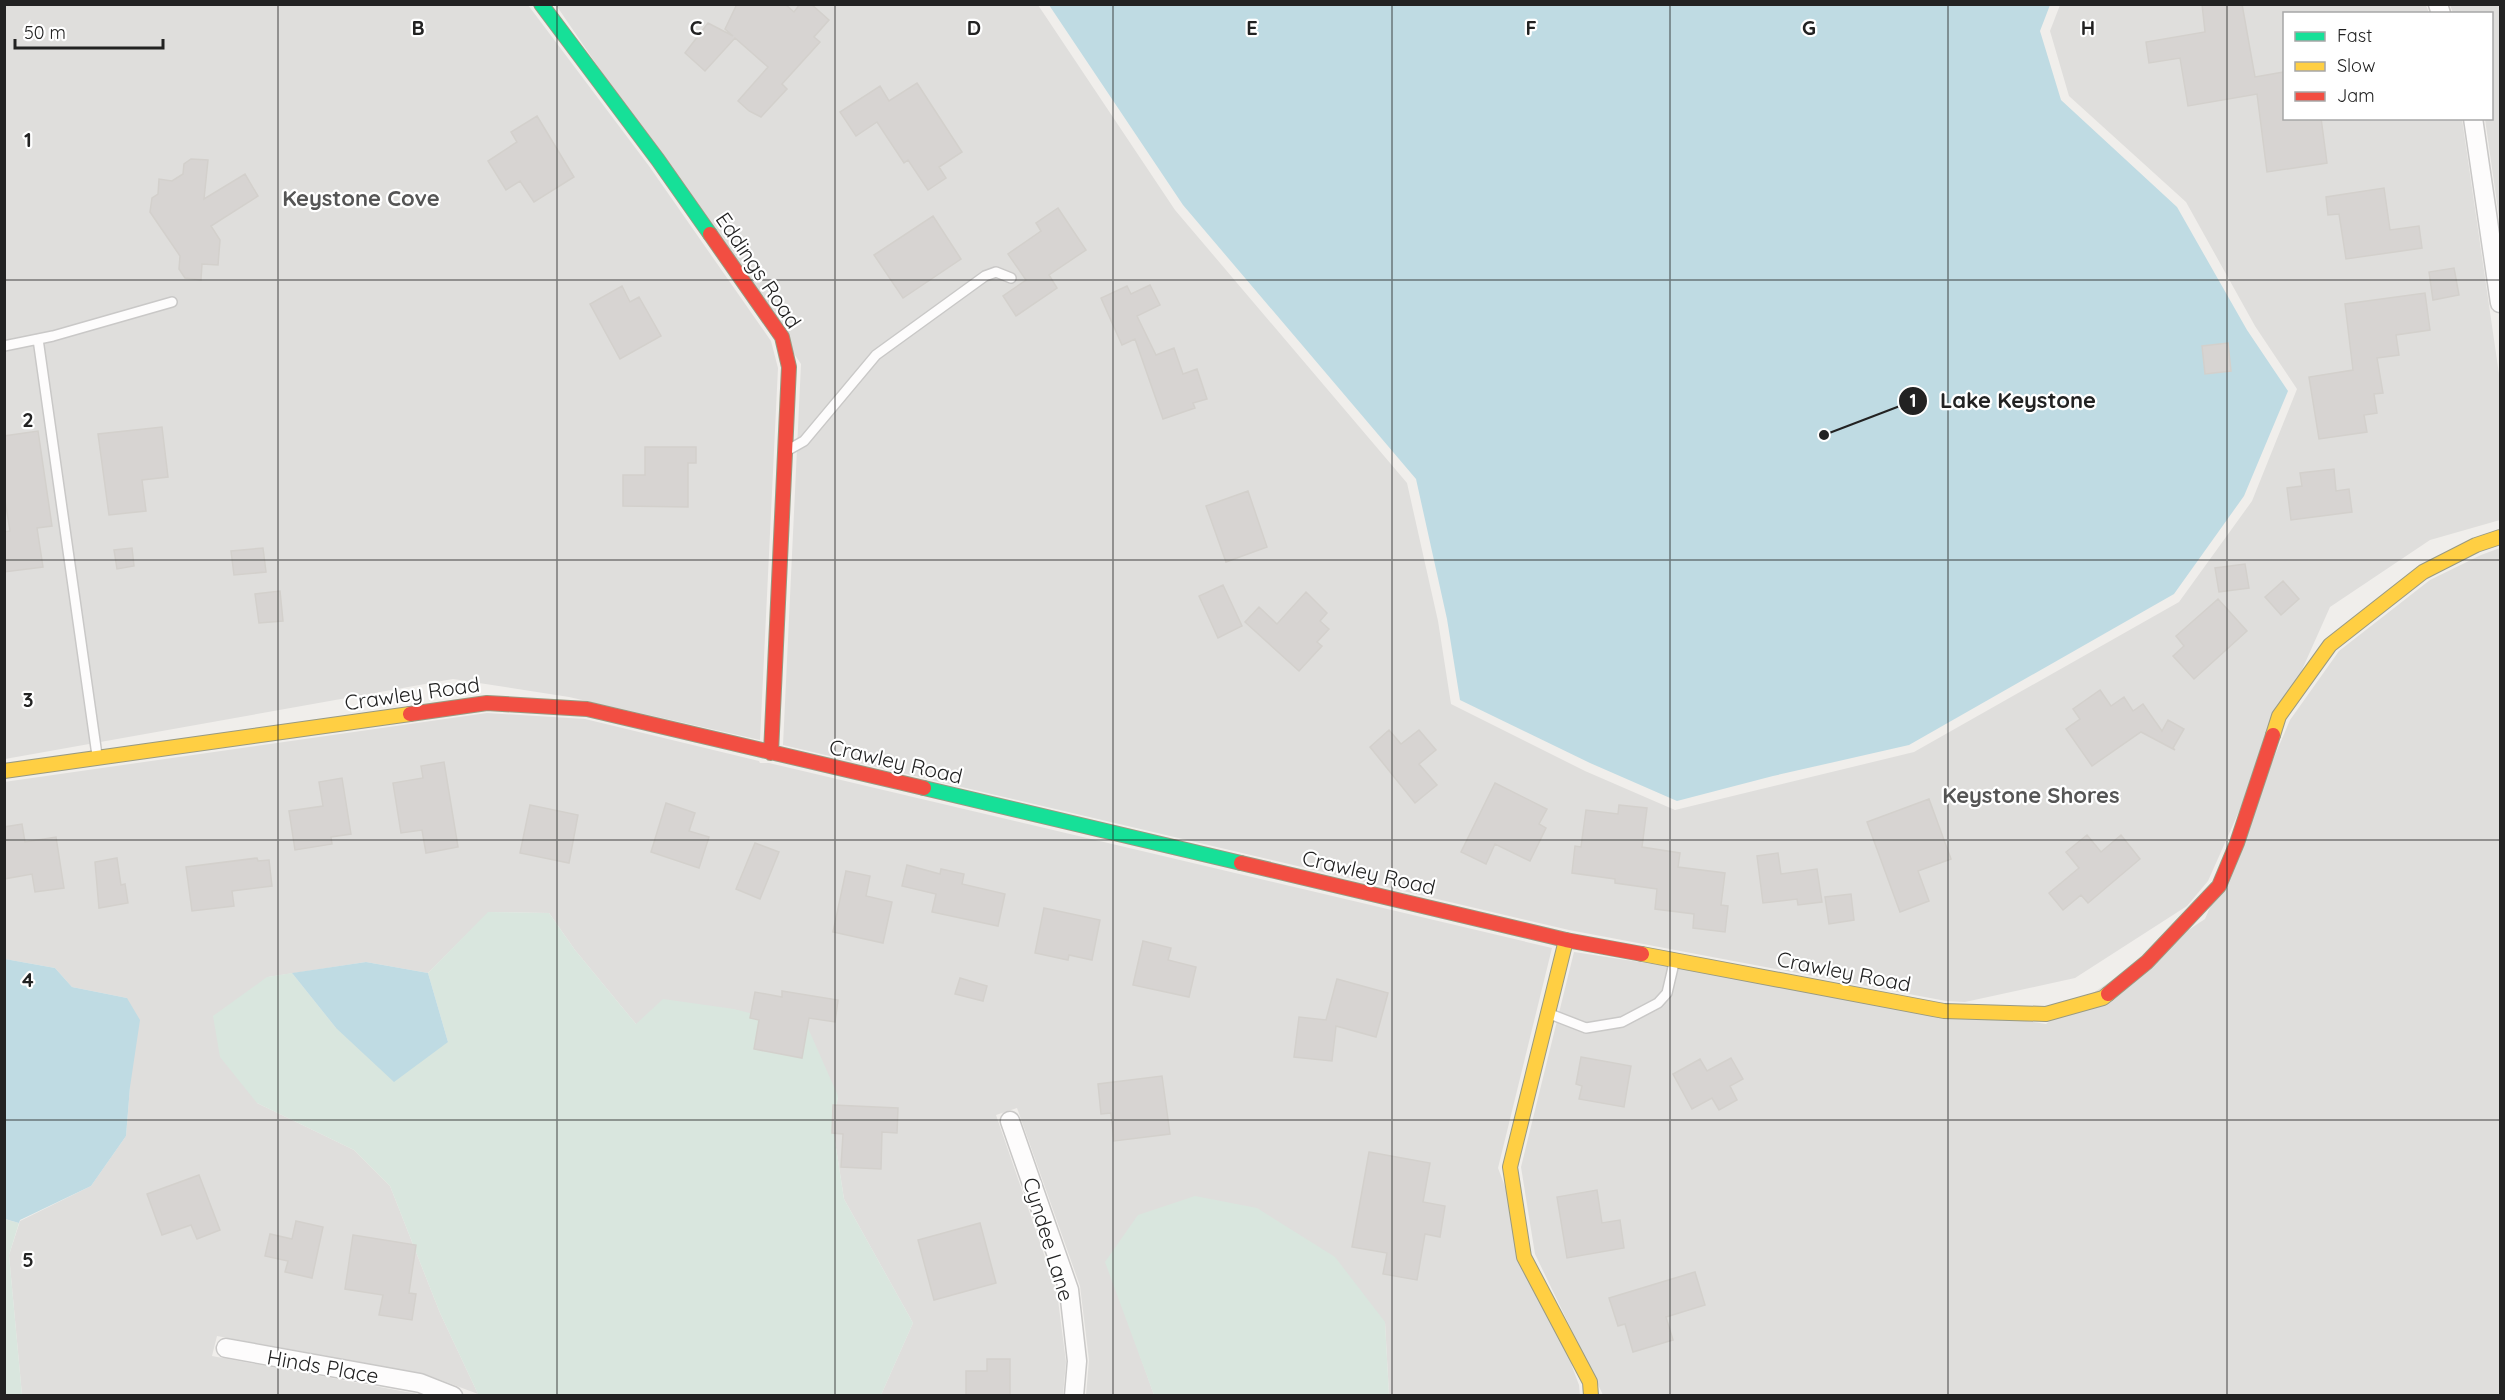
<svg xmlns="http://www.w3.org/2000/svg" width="2505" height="1400" viewBox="0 0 2505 1400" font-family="Quicksand,sans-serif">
<rect width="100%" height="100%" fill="#f0eeeb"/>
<path fill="#dfdedc" d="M5 5H528L649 166 771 341 778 368 760 740 569 697 453 679 5 759Z
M556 5H1038L1175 210 1407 483 1438 621 1451 704 1585 771 1675 810 1914 752 2179 602 2252 501 2297 389 2255 326 2186 202 2069 96 2050 31 2060 5H2426L2429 13 2284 14V118L2462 119 2500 381V520L2430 540 2330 607 2208 881 2187 906 2075 978 1965 1002 1946 1001 1569 930 783 745 801 364Z
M2450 5H2500V224L2485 119 2492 118V14L2453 13Z
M2500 548V1395H1603L1535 1254 1521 1167 1574 952 2046 1024 2205 919 2290 720 2339 651 2430 580 2481 555Z
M487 713 585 719 759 761 760 763H769L1552 948 1498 1168 1579 1385 1580 1395H1389L1385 1322 1138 1350 1154 1395H1086L1089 1360 1080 1286 1017 1108 996 1115 1057 1292 1066 1362 1063 1395H881L913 1323 844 1199 833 1128 838 1096 636 1024 575 950 549 913 489 912 428 973 366 962 268 977 257 1103 354 1150 390 1186 440 1313 478 1394 425 1374 217 1336 212 1356 423 1395H22L9 1255 20 1221 91 1186 126 1136 130 1087 127 998 72 987 55 968 5 959 4 782Z"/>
<path fill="#d9e6de" d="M488 912 549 913 575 950 636 1024 663 999 734 1009 808 1028 838 1096 833 1128 844 1199 913 1323 881 1395H481L478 1394 440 1313 390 1186 354 1150 257 1103 220 1057 213 1016 267 977 292 973 336 1028 448 1042 428 973Z
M1195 1196 1257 1208 1335 1257 1385 1322 1389 1395H1154L1105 1262 1138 1215Z
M4 1219 19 1223 9 1255 22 1395H5Z"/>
<path fill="#bfdbe3" d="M1049 5H2050L2040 31 2061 100 2177 207 2247 330 2288 391 2244 496 2174 594 1909 745 1773 776 1677 801 1590 763 1460 700 1447 619 1416 479 1183 205Z
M5 959 55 968 72 987 127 998 140 1020 130 1087 126 1136 91 1186 20 1220 19 1223 5 1219Z
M366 962 428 973 448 1042 394 1082 336 1028 292 973Z"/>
<path fill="#d7d4d2" stroke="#d3d0cc" stroke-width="1.5" d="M737 4H785L794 12 800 4H811L829 20 814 37 820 42 782 84 787 89 761 117 749 111 738 101 768 67 735 38 705 71 685 53 708 23 733 36 725 29Z
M2202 4H2242L2255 77 2284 72V118H2321L2327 163 2267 172 2257 94 2188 106 2180 58 2149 63 2146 42 2205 32Z
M917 83 962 152 939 167 946 178 928 190 908 160 904 163 877 122 856 136 840 112 880 86 889 101Z
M537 116 574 177 534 202 520 181 506 190 488 161 517 142 511 132Z
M191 159 208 160 204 199 245 174 258 196 211 226 220 240 218 265 202 264 201 280 185 278 179 269 180 256 150 212 152 198 158 194 159 179 172 181 183 174 184 164Z
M2384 188 2390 230 2419 226 2422 248 2346 259 2339 214 2328 215 2326 197Z
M1058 208 1086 250 1049 275 1057 288 1016 316 1003 296 1026 280 1008 254 1041 231 1036 223Z
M933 216 961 259 903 298 874 255Z
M2454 268 2459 295 2433 300 2429 272Z
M1150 285 1160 305 1137 316 1156 355 1174 348 1183 374 1197 369 1207 399 1193 403 1195 408 1163 419 1135 339 1122 345 1101 298 1127 286 1131 294Z
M622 286 630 302 639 297 661 336 620 359 590 304Z
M2425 293 2430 330 2396 335 2399 355 2377 358 2383 393 2374 394 2377 413 2364 415 2367 432 2319 439 2309 377 2353 370 2345 304Z
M2228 343 2231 371 2205 374 2202 346Z
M162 427 168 477 142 480 146 511 109 515 98 434Z
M38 431 52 526 37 528 43 567 4 572V532L10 531 4 494V436Z
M645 447H696V463H688V507L623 506V475H645Z
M2334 469 2336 491 2349 489 2352 512 2291 520 2287 488 2302 486 2300 473Z
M1248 491 1267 547 1226 562 1206 506Z
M132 548 134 566 117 569 114 550Z
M263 548 266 572 234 575 231 551Z
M2245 564 2249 588 2219 592 2215 568Z
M2283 581 2299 599 2281 615 2265 597Z
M1223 585 1242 626 1218 638 1199 596Z
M280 591 283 621 259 623 255 594Z
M1306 592 1327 613 1320 621 1329 629 1317 642 1322 646 1299 671 1245 622 1259 607 1277 624Z
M2218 599 2247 631 2194 679 2173 656 2184 646 2176 636Z
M2100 690 2111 706 2124 697 2133 711 2143 704 2162 731 2168 720 2184 729 2173 748 2175 750 2141 732 2092 766 2066 729 2080 719 2073 709Z
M1389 730 1401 744 1419 730 1436 750 1419 764 1437 785 1415 803 1370 747Z
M444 762 458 847 426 853 422 830 401 833 393 783 423 778 421 766Z
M342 778 351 834 331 837 332 844 295 850 289 811 323 806 319 782Z
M1495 783 1547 809 1539 824 1546 828 1530 861 1495 844 1486 864 1461 852Z
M1929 799 1951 859 1918 871 1929 901 1900 912 1867 822Z
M666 803 695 813 689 831 709 837 699 868 651 852Z
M530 805 578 815 569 863 520 853Z
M1619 805 1647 808 1642 847 1680 853 1678 867 1725 873 1721 905 1728 906 1725 932 1693 928 1694 914 1655 909 1657 889 1615 883V879L1572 873 1575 846 1581 847 1586 810 1618 814Z
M22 824 25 842 56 837 64 888 35 892 32 874 4 879V827Z
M2087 835 2101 852 2121 835 2140 859 2088 903 2081 895 2063 910 2049 893 2079 868 2066 852Z
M755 843 779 852 760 899 736 889Z
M1778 853 1781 874 1817 869 1822 902 1798 905 1797 899 1763 903 1757 856Z
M117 858 121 885 125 884 128 903 99 908 95 862Z
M257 858 258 861 269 860 272 886 232 891 234 906 192 911 186 867Z
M907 865 940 874 941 869 964 874 962 884 1005 894 998 926 932 912 936 894 902 886Z
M846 871 870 876 866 896 892 902 883 943 833 932Z
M1851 894 1854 920 1829 924 1825 897Z
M1044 908 1100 920 1092 960 1069 955 1068 960 1035 953Z
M1143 941 1171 948 1168 960 1196 967 1189 997 1133 985Z
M960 978 987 986 983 1001 955 994Z
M1337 979 1388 993 1376 1037 1336 1026 1332 1061 1294 1057 1299 1017 1326 1020Z
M782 991 838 1000 835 1022 809 1018 802 1058 754 1049 759 1020 750 1018 755 992 782 997Z
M1581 1057 1631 1066 1624 1107 1579 1099 1582 1086 1576 1084Z
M1731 1058 1743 1079 1730 1086 1737 1100 1719 1110 1712 1098 1692 1109 1673 1074 1700 1059 1707 1071Z
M1162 1076 1170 1134 1114 1141 1111 1113 1101 1114 1098 1084Z
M833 1105 898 1108 897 1133 882 1132 881 1169 841 1167 843 1134 832 1133Z
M1369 1152 1430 1163 1423 1202 1445 1206 1440 1237 1425 1234 1417 1280 1383 1274 1387 1253 1352 1247Z
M199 1175 220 1230 197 1239 191 1225 162 1235 147 1194Z
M1597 1190 1602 1223 1620 1220 1624 1248 1567 1258 1557 1197Z
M296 1221 323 1227 312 1278 285 1272 288 1261 265 1256 270 1234 292 1239Z
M980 1223 996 1283 934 1300 918 1240Z
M353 1235 416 1245 409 1293 416 1294 412 1320 379 1315 383 1295 345 1289Z
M1695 1272 1705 1305 1666 1317 1673 1340 1633 1352 1625 1324 1618 1326 1609 1298Z
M987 1359H1010V1395H966V1371H987Z"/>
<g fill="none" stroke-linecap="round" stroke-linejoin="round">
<g stroke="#c9c8c7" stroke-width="12">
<path id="lane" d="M38 339 97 755
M4 346 53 336 172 302
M788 450 804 441 876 355 985 276 996 272 1011 278
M1550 1014 1586 1028 1622 1022 1658 1003 1667 993 1674 963"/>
</g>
<g stroke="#c9c8c7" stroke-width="21">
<path id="street" d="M2438 4 2441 14
M2473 118 2500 303
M1010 1121 1069 1290 1077 1361 1074 1396
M226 1348 420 1383 453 1396"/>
</g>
<g stroke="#999a82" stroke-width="16">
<path id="fast" d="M541 4 658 160 710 234
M924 788 1241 863"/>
</g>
<g stroke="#999a82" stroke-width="16">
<path id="slow" d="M2273 735 2279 716 2330 645 2423 572 2476 545 2500 537
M4 771 410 714
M1566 940 1510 1167 1524 1257 1590 1382 1591 1396
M1642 954 1944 1011 2046 1014 2103 998 2108 994"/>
</g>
<g stroke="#999a82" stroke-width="16">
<path id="jam" d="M710 234 782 337 789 367 771 753
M410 714 487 703 587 709 924 788
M1241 863 1566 940 1642 954
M2108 994 2147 962 2219 886 2237 843 2273 735"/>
</g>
<use href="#lane" stroke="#fdfcfc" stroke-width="9"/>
<use href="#street" stroke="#fdfcfc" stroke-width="18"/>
<use href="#fast" stroke="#16e098" stroke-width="14"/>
<use href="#slow" stroke="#ffcf43" stroke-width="14"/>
<use href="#jam" stroke="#f24e42" stroke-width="14"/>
</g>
<path fill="none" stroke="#222" stroke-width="1.5" stroke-opacity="0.55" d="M278 4V1396M557 4V1396M835 4V1396M1113 4V1396M1392 4V1396M1670 4V1396M1948 4V1396M2227 4V1396M4 280H2500M4 560H2500M4 840H2500M4 1120H2500"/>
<g text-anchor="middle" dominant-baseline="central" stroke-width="4.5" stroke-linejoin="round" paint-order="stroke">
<g font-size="21" fill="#222" stroke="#fff">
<text transform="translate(759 270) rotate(56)">Eddings Road</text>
<text transform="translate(412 693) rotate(-8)">Crawley Road</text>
<text transform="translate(896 761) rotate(13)">Crawley Road</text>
<text transform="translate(1369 872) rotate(13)">Crawley Road</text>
<text transform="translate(1844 971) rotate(11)">Crawley Road</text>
<text transform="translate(1049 1239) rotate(73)">Cyndee Lane</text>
<text transform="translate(323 1366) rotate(10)">Hinds Place</text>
</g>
<g font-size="22" font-weight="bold" fill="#555" stroke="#fff">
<text x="361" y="198">Keystone Cove</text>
<text x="2031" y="795">Keystone Shores</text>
</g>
</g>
<g font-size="20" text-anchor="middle" font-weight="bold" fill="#222" stroke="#fff" stroke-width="4.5" stroke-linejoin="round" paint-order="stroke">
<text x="418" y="35">B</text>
<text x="696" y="35">C</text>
<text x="974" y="35">D</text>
<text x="1252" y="35">E</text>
<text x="1531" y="35">F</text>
<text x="1809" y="35">G</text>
<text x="2088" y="35">H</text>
<text x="28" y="147">1</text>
<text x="28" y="427">2</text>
<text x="28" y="707">3</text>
<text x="28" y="987">4</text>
<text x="28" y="1267">5</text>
</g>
<path fill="none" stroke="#222" stroke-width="2" d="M1824 435L1913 401"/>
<g fill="#222" stroke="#fff" stroke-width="2">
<circle cx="1824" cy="435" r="6"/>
<circle cx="1913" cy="401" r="15"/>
</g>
<g font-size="18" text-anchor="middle" font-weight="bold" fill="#fff">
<text x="1913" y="407">1</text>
</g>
<g font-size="22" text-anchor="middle" font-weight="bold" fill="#222" stroke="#fff" stroke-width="4.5" stroke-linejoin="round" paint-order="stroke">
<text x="2018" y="408">Lake Keystone</text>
</g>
<rect width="2505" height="1400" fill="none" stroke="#222222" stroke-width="12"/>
<rect x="2283" y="12" width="210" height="108" fill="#ffffff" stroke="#a7a7a7" stroke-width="1.5"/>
<rect x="2295" y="32" width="30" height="9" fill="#16e098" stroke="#a7a7a7" stroke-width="1.5"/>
<text x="2337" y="42" font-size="18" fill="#222222">Fast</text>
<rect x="2295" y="62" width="30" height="9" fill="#ffcf43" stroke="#a7a7a7" stroke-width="1.5"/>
<text x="2337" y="72" font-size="18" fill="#222222">Slow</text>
<rect x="2295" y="92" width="30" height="9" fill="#f24e42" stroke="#a7a7a7" stroke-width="1.5"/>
<text x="2337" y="102" font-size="18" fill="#222222">Jam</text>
<path d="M15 39v9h148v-9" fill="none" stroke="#222222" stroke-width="3"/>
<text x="24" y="39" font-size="18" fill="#222222" stroke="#ffffff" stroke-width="4.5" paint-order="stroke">50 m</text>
</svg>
